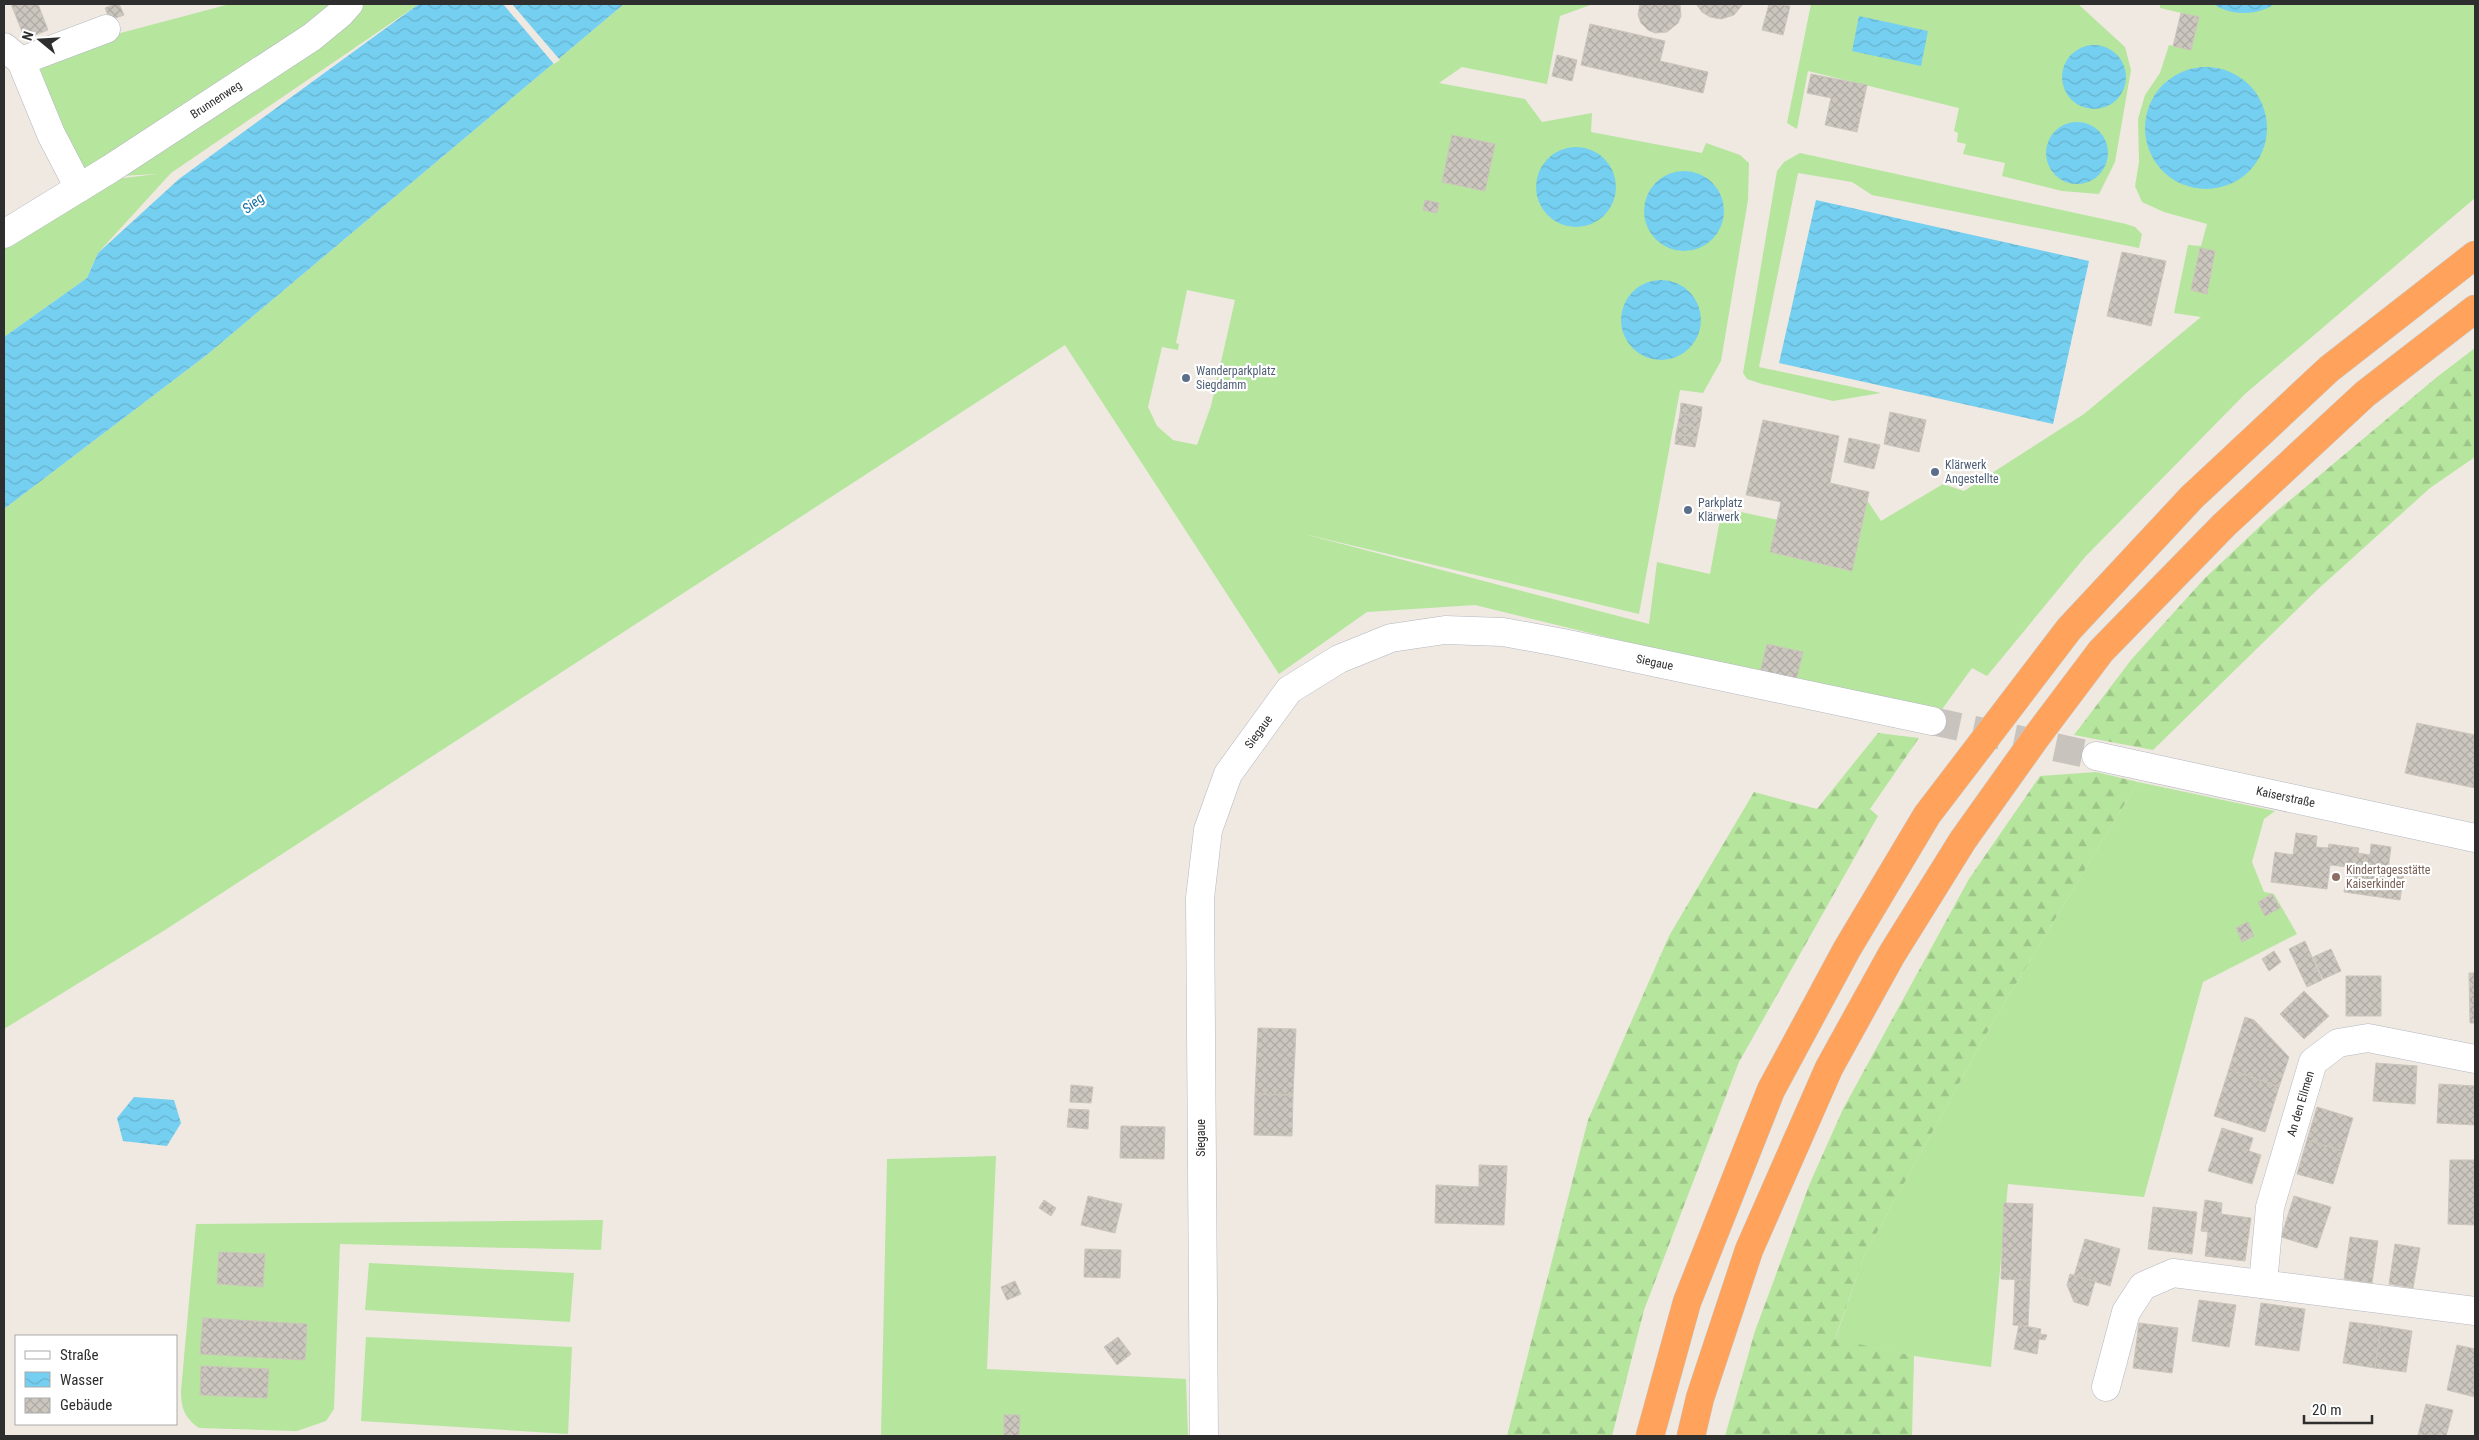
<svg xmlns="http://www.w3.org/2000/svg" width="2479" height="1440" viewBox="0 0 2479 1440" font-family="'Roboto Condensed',sans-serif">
<defs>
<pattern id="forest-firs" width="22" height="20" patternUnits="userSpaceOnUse" patternTransform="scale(1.25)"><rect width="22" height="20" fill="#b6e59e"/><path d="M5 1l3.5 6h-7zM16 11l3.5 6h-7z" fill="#9dc588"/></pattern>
<pattern id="water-waves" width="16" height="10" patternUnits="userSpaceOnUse" patternTransform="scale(1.25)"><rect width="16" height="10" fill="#75cff0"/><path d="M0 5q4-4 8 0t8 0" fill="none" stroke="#66b2ce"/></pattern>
<pattern id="building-cross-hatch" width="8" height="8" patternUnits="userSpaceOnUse" patternTransform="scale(1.25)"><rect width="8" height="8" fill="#cbc7bf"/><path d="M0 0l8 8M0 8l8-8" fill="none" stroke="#afaba4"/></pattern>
</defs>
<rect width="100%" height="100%" fill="#efe9e1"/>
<path fill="#b6e59e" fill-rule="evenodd" d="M230 4H330L340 22 359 4H419L171 173 98 253 87 278 4 337V229L66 185 157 174 82 178 37 61 79 44Z
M624 4H1593L1560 16 1547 84 1462 67 1439 83 1525 99 1542 122 1592 113 1591 132 1702 153 1706 143 1740 155 1749 163 1748 200 1721 361 1703 393 1680 390 1639 614 1300 533 1649 624 1657 562 1710 574 1720 519 1739 522 1741 512 1778 520 1770 552 1851 571 1867 500 1881 521 1943 484 1964 491 2084 414 2201 317 2174 313 2188 245 2201 246 2207 224 2164 212 2142 202 2135 186 2139 162 2138 119 2145 95 2160 73 2169 45 2191 50 2199 17 2160 8V4H2156H2475V198L2245 394 2085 557 1987 676 1972 668 1940 712 1902 709 1475 605 1367 612 1279 674 1065 345 165 930 4 1029V509L208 354ZM1187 290 1235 300 1211 406 1197 445 1173 440 1157 426 1148 407 1162 347 1178 350 1179 344 1176 343Z
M1811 4H2078L2125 47 2131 70 2115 162 2099 194 2062 191 2002 176 2005 163 1963 154 1966 144 1957 142 1958 133 1954 131 1959 108 1808 71 1797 129 1787 123Z
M1800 153 2126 224 2135 227 2142 234 2139 248 1872 195 1852 182 1798 173 1759 367 1881 393 1833 401 1762 384 1747 379 1743 373 1777 171 1784 162Z
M2138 782 2275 811 2264 819 2252 862 2264 892 2274 894 2297 934 2203 982 2144 1197 2008 1184 1991 1367 1914 1356 1835 1340 1864 1256 1994 1020Z
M996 1156 987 1369 1186 1379 1188 1436H881L887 1159Z
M603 1220 601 1250 340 1244 334 1409 326 1421 297 1431 199 1428C185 1418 181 1409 181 1391L196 1224Z
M369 1263 574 1273 570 1322 365 1310Z
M366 1337 572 1347 568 1434 361 1421Z"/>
<path fill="url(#forest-firs)" d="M2475 348V457L2430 488 2316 591 2153 750 2074 735 2131 660 2204 579 2271 516 2437 377Z
M1878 733 1919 738 1870 809 1878 816 1739 1062 1644 1310 1612 1436H1507L1588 1120 1669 936 1754 792 1817 809Z
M2096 772 2138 782 1994 1020 1864 1256 1835 1339 1914 1356 1912 1436H1725L1755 1331 1810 1183 1843 1109 1969 879 2040 776Z"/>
<path fill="url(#water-waves)" d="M419 4H624L208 354 4 509V337L87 278 98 253 179 179Z
M2213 4H2275C2256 16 2232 16 2213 4Z
M1859 16 1928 31 1921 66 1852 51Z
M2062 77a32 32 0 1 1 64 0a32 32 0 1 1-64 0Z
M2145 128a61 61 0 1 1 122 0a61 61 0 1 1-122 0Z
M2046 153a31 31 0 1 1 62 0a31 31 0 1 1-62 0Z
M1536 187a40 40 0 1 1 80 0a40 40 0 1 1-80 0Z
M1644 211a40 40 0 1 1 80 0a40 40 0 1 1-80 0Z
M1816 200 2089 261 2053 424 1779 363Z
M1621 320a40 40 0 1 1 80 0a40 40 0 1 1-80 0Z
M134 1097 174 1100 181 1123 167 1146 123 1141 117 1118Z"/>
<path fill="#efe9e1" d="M503 4H512L560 60 554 64Z"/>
<path fill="url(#building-cross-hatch)" stroke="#cbc5ba" d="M11 4H38L48 30 25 39Z
M115 4H119L124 15 110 20 105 8Z
M1640 4H1680L1681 16 1678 23 1667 32 1655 33 1648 30 1641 23 1638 15Z
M1696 4H1743L1734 15 1721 19 1710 17 1702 12Z
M1769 4 1790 6 1783 35 1762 30Z
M2181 13 2199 17 2191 50 2173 46Z
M1590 24 1665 41 1660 61 1708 72 1703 93 1581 65Z
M1557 55 1577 60 1572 81 1552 76Z
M1811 74 1867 85 1857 132 1825 125 1831 98 1807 93Z
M1452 135 1495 144 1485 191 1442 182Z
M1425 200 1439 203 1437 213 1423 210Z
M2200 248 2215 251 2207 294 2191 290Z
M2122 252 2166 261 2151 326 2107 316Z
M1681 403 1702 407 1701 417 1680 414Z
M1890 412 1926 420 1919 452 1884 444Z
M1680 414 1701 417 1699 427 1678 424Z
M1763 420 1839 436 1830 483 1869 492 1852 571 1770 552 1781 502 1746 495Z
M1678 424 1699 427 1697 437 1676 434Z
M1676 434 1697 437 1695 447 1675 444Z
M1849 438 1880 445 1874 469 1844 462Z
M1767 644 1803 652 1796 681 1760 673Z
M2417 723 2475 735V788L2405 773Z
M2296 833 2317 836 2316 847 2328 848 2329 844 2359 848 2358 853 2370 855 2371 844 2391 847 2388 869 2404 871 2400 900 2344 892 2348 867 2330 865 2327 889 2271 882 2275 852 2293 855Z
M2272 894 2280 908 2265 916 2258 902Z
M2248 922 2254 936 2242 942 2236 928Z
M2305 941 2322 980 2307 987 2289 949Z
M2331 949 2341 971 2323 979 2313 957Z
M2274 951 2281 962 2269 971 2262 959Z
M2469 973H2475V1023H2470Z
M2346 976H2381V1016H2346Z
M2304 991 2329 1016 2304 1039 2280 1014Z
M2245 1017 2254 1020 2289 1057 2279 1087 2229 1069Z
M1258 1028 1296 1029 1293 1095 1255 1094Z
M2376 1063 2417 1066 2415 1104 2373 1101Z
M2229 1069 2279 1087 2265 1132 2214 1116Z
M2439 1084 2475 1086V1125L2437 1123Z
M1071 1085 1093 1087 1091 1103 1070 1102Z
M1255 1094 1293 1095 1292 1136 1254 1135Z
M2317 1107 2353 1118 2343 1151 2307 1140Z
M1069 1109 1089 1110 1088 1129 1067 1127Z
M1121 1126 1165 1127 1164 1159 1120 1158Z
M2222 1128 2253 1138 2249 1151 2261 1155 2252 1184 2208 1171Z
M2307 1140 2343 1151 2333 1184 2297 1174Z
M2450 1160H2475V1225L2448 1224Z
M1479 1165 1507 1166 1504 1225 1435 1223 1436 1185 1479 1187Z
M1088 1196 1122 1204 1115 1233 1081 1225Z
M2294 1196 2331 1207 2317 1248 2281 1237Z
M1044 1200 1056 1208 1051 1216 1039 1208Z
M2205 1200 2222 1203 2221 1214 2251 1218 2245 1261 2205 1256 2208 1232 2201 1231Z
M2004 1203 2033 1204 2030 1280 2001 1279Z
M2153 1207 2197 1212 2192 1254 2148 1249Z
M2350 1237 2378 1241 2372 1283 2344 1279Z
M2085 1239 2120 1249 2110 1286 2074 1276Z
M2395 1244 2420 1248 2413 1288 2389 1284Z
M1085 1249 1121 1250 1120 1278 1084 1277Z
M219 1252 265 1254 263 1287 217 1284Z
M2070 1274 2095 1281 2088 1306 2074 1302 2067 1285Z
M2015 1280H2030L2028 1326 2013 1325Z
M1015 1281 1021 1294 1007 1300 1001 1287Z
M2199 1300 2236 1305 2229 1347 2192 1341Z
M2261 1303 2305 1309 2299 1351 2255 1345Z
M203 1318 307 1324 305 1360 200 1354Z
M2350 1322 2381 1326 2375 1368 2343 1363Z
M2139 1323 2178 1328 2172 1373 2133 1368Z
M2019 1325 2041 1329 2040 1334 2047 1335 2045 1340 2039 1339 2037 1354 2014 1349Z
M2381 1326 2412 1331 2406 1372 2375 1368Z
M1118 1337 1131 1354 1117 1365 1104 1347Z
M2457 1345 2475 1349V1397L2447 1390Z
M201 1366 269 1369 267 1398 200 1395Z
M2426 1404 2453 1410 2446 1436 2418 1435Z
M1004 1415H1020L1019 1436H1004Z"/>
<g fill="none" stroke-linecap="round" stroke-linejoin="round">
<path stroke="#c8c4bd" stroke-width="28" stroke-dasharray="28 14" stroke-linecap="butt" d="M1932 721 2096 756"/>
<g stroke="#b4b7c1" stroke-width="29">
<g id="minor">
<path d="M4 47 21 61 51 134 79 188"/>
<path d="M21 61 106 29"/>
<path id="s1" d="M4 234 110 169 312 37 340 14 349 4"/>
<path id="s2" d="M2096 756 2475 838"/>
<path id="s3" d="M2263 1284 2270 1207 2313 1062 2338 1043 2368 1038 2475 1059"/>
<path d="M2106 1387 2126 1312 2143 1286 2173 1273 2475 1311"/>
<path id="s4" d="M1204 1436 1200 898 1208 830 1228 774 1289 690 1339 659 1391 638 1445 630 1503 632 1563 643 1932 721"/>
</g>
</g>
<g stroke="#c9c9c9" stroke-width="29">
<path id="highway" d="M1650 1436 1687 1302 1771 1090 1847 949 1927 815 2069 629 2192 497 2329 369 2475 255
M1691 1436 1700 1398 1749 1250 1829 1068 1892 954 1963 840 2037 736 2101 651 2224 525 2365 394 2475 309"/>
</g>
<use href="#minor" stroke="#fff" stroke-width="28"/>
<use href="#highway" stroke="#ffa35c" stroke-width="28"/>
</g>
<g fill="#5c6f8a" stroke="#fff" stroke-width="2">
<circle cx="1186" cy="378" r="5"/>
<circle cx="1935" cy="472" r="5"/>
<circle cx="1688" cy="510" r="5"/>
</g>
<circle fill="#8d6e63" stroke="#fff" stroke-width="2" cx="2336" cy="877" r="5"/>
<g text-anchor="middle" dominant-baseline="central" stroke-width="4.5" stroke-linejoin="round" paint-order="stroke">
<g font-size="12" fill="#2e2e2e" stroke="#fff">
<text stroke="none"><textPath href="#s1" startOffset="251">Brunnenweg</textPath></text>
<text stroke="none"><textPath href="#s4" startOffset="1152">Siegaue</textPath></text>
<text stroke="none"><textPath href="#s4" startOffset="718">Siegaue</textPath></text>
<text stroke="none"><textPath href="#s2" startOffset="194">Kaiserstraße</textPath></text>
<text stroke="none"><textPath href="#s3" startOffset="185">An den Ellmen</textPath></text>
<text transform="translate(1201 1138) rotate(-90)">Siegaue</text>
</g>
<g font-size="12" fill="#4e5e75" stroke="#fff" text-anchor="start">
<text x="1196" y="371">Wanderparkplatz<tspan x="1196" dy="14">Siegdamm</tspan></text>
<text x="1945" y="465">Klärwerk<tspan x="1945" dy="14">Angestellte</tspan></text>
<text x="1698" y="503">Parkplatz<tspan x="1698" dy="14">Klärwerk</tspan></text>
</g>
<g font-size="12" fill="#785e54" stroke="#fff" text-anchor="start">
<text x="2346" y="870">Kindertagesstätte<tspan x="2346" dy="14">Kaiserkinder</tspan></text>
</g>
<g font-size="14" font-style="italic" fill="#0d6fa3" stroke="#fff">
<text transform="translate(253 203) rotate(-39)">Sieg</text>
</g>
</g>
<rect width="2479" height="1440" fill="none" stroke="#2e2e2e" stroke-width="10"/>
<rect x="15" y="1335" width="162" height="90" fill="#ffffff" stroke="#ababab"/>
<rect x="25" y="1351" width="25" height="8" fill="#ffffff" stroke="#ababab"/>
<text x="60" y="1360" font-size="15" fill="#2e2e2e">Straße</text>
<rect x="25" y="1372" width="25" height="15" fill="url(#water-waves)" stroke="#ababab"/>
<text x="60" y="1385" font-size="15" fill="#2e2e2e">Wasser</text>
<rect x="25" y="1398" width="25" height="15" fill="url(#building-cross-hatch)" stroke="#ababab"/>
<text x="60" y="1410" font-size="15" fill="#2e2e2e">Gebäude</text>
<g transform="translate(40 40) rotate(288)" stroke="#ffffff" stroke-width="4" paint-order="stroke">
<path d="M0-4L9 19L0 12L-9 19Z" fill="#2e2e2e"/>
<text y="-8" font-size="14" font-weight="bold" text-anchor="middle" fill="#2e2e2e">N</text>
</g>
<path d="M2304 1415v8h68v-8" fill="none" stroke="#2e2e2e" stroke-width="2.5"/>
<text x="2312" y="1415" font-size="15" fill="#2e2e2e" stroke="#ffffff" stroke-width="4" paint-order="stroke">20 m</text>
</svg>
